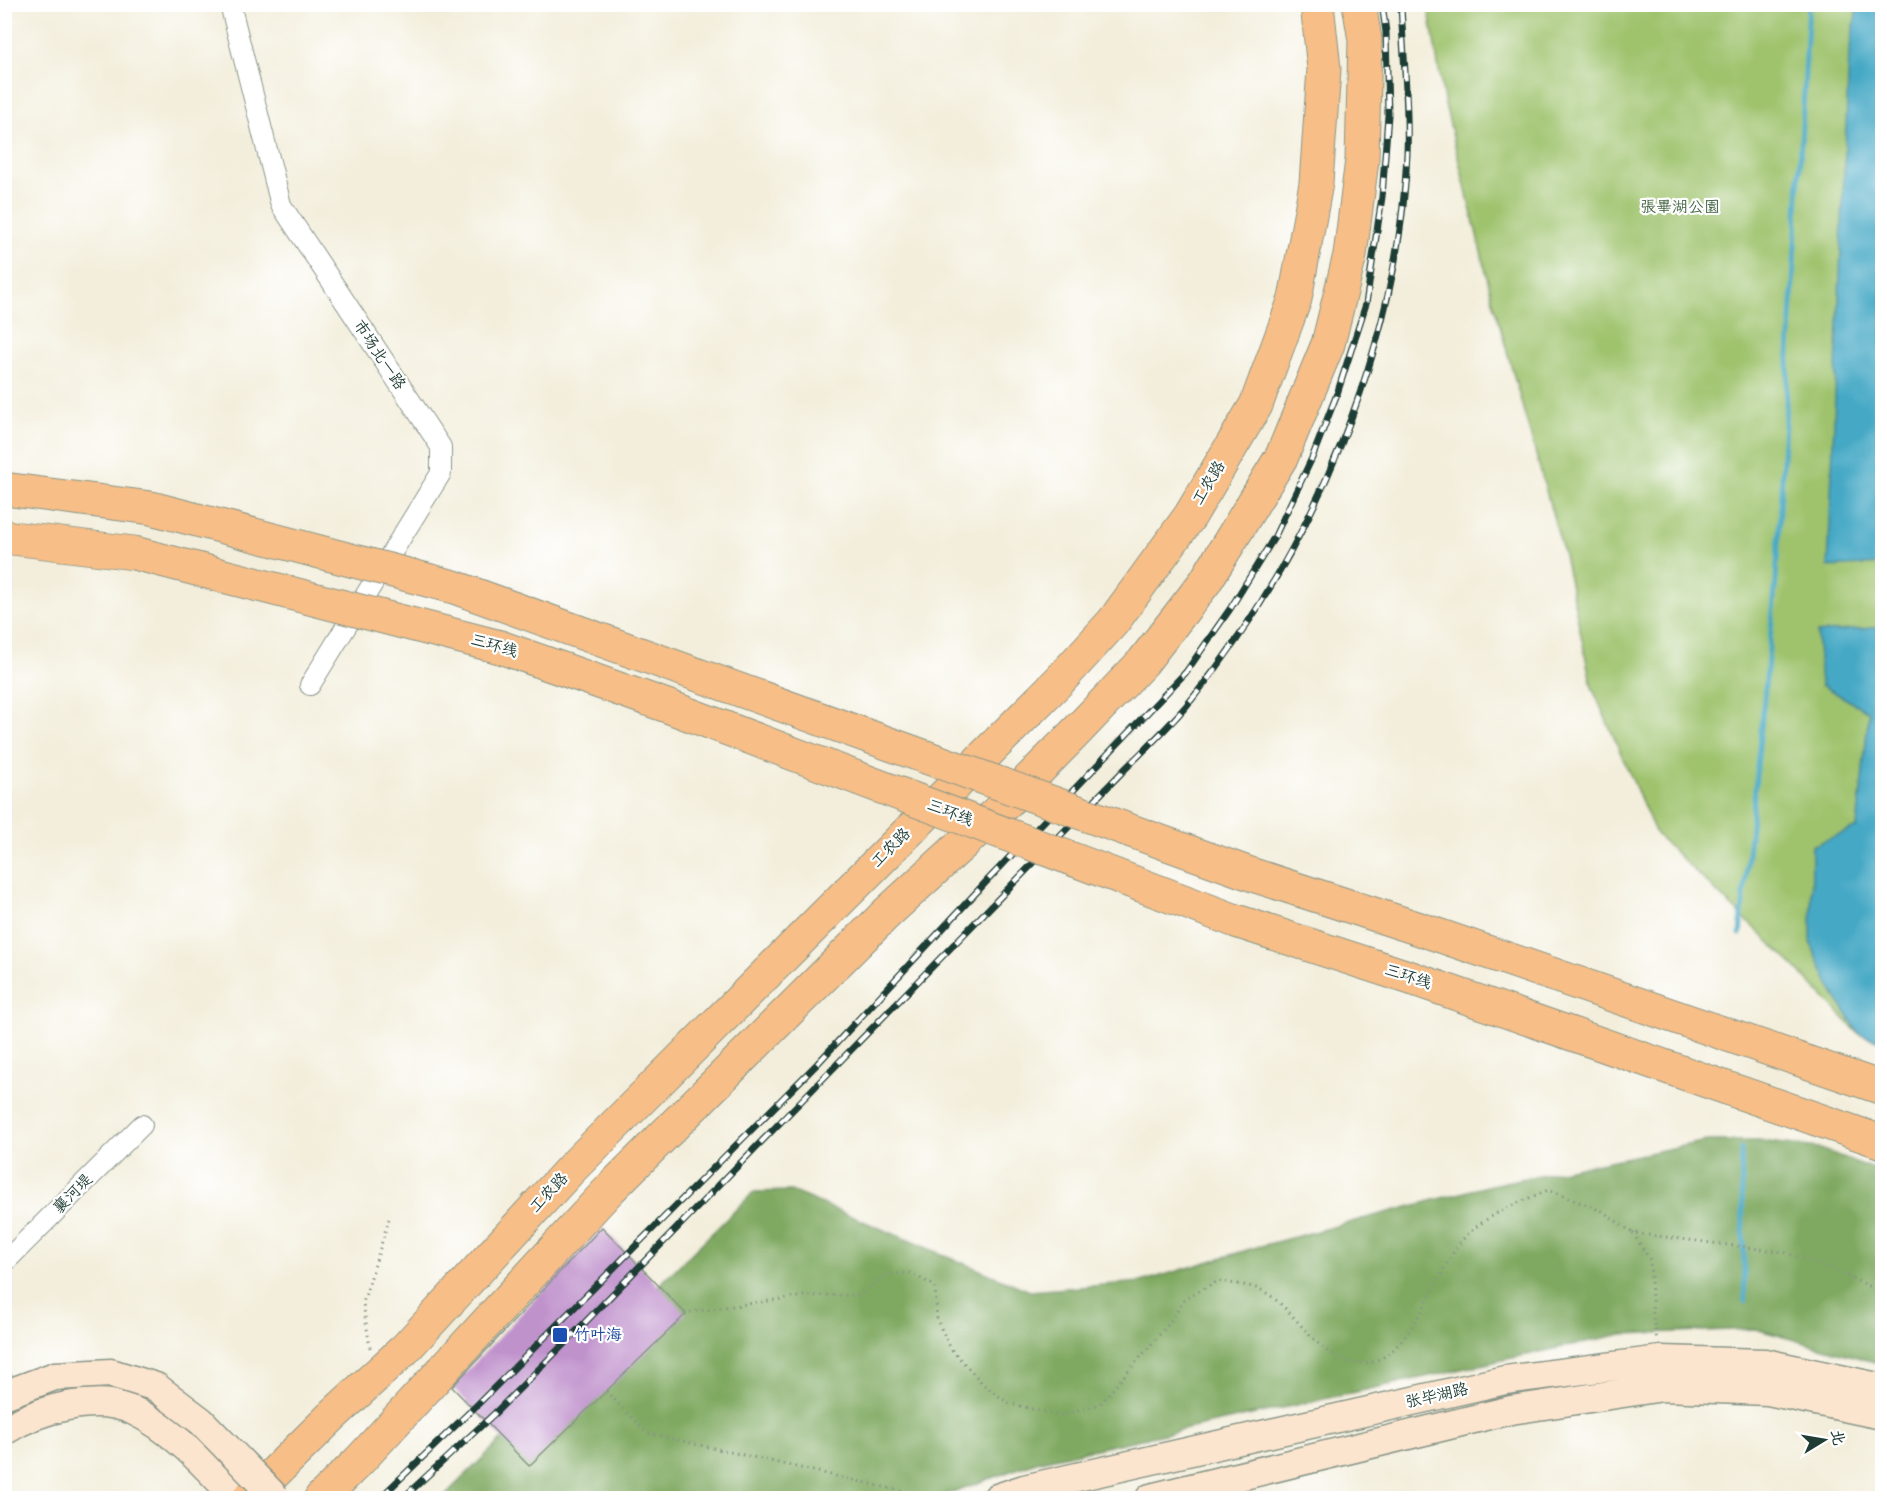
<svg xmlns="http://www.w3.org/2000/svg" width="1887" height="1503" viewBox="0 0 1887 1503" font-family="Kalam,'LXGW WenKai TC',sans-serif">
<rect width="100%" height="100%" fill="#fff"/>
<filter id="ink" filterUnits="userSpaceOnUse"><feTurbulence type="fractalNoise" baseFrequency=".0167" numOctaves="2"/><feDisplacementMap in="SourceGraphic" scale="12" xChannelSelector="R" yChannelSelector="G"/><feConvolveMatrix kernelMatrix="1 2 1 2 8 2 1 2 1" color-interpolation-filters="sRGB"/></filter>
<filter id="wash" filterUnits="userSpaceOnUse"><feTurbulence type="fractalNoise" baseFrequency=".008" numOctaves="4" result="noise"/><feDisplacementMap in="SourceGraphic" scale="24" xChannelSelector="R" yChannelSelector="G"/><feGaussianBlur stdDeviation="1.35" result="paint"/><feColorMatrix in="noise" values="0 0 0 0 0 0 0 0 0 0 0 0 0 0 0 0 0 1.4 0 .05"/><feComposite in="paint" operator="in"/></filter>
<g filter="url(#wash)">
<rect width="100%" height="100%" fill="#f3eedb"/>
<path fill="#9fc36d" stroke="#5f8050" stroke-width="1.5" d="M1428 5H1882V1042L1859 1034 1794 966 1656 834 1592 687 1564 555 1493 301 1444 100Z"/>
<path fill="#7fa960" stroke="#4f734a" stroke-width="1.5" d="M1707 1141H1761L1818 1148 1882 1172V1364L1755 1329 1622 1334 1036 1462 936 1498H442L754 1192 791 1191 1030 1291 1141 1282 1257 1247 1491 1185Z"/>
<path fill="#45a8c5" stroke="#32727c" stroke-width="1.5" d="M1858 4 1882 5V564L1828 567 1849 52Z
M1882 627V1042L1859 1034 1830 987 1811 944 1812 846 1857 827 1869 712 1821 685 1817 633Z"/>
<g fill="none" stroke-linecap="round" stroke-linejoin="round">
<path stroke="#45a8c5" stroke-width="5" d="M1740 934 1776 581 1809 4
M1741 1149 1745 1302"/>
</g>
<g id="blocks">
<path fill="#c092cc" d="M602 1227 686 1314 529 1466 452 1387Z"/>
</g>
</g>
<g filter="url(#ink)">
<use href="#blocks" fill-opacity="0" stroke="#899688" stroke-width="1.5"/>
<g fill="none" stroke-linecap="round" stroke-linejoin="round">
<g stroke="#899688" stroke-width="22">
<path id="street" d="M230 4 281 205 441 447V473L310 685
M4 1263 142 1125"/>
</g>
<g stroke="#899688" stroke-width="31">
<path id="secondary" d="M4 1431C36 1410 95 1393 132 1410 173 1429 206 1466 236 1498
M997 1498 1024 1489 1505 1380 1661 1360 1765 1363 1882 1388
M1150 1498 1511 1410 1663 1387 1768 1391 1882 1415"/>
</g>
<g stroke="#899688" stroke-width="35">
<path id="highway" d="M1429 932 1882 1088
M1414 979 1882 1142
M249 1498 333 1415 405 1349 571 1169 1060 680 1113 622 1190 516 1256 405 1295 299 1316 183 1324 69 1317 4
M321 1498 359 1461 610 1189 887 913 995 814 1075 733 1143 662 1205 582 1282 456 1328 344 1350 255 1362 160 1365 40 1359 4"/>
</g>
<path stroke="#899688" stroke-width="3" stroke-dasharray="1.5 4.5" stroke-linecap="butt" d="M1633 1233 1650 1260 1653 1318 1657 1340
M684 1313 803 1296 860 1295 886 1274 910 1273 935 1286 937 1320 951 1349 984 1385 1008 1403 1060 1416 1100 1404 1167 1326 1186 1298 1218 1281C1231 1284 1251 1284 1263 1291 1296 1309 1316 1358 1356 1363 1412 1370 1435 1264 1468 1234 1490 1213 1520 1202 1548 1190L1602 1211 1633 1233 1784 1252 1830 1268 1882 1292
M370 1348 363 1303 389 1219
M606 1391 647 1433 932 1498"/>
<use href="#street" stroke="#fff" stroke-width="20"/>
<use href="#secondary" stroke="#fce5cf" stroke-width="28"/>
<use href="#highway" stroke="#f7be87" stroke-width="33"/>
<g stroke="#1f3d34" stroke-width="7">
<path id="rail" d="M380 1498 478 1404 817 1064 985 883 1186 672 1230 609 1275 536 1312 458 1337 394 1366 304 1382 197 1388 115 1386 32 1382 4
M403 1498 494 1414 560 1348 1126 768C1148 746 1172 724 1192 699 1312 552 1399 345 1407 154 1409 105 1403 54 1401 4"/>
</g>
<use href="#rail" stroke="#fff" stroke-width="4.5" stroke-dasharray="14" stroke-linecap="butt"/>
<g stroke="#899688" stroke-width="31" stroke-linecap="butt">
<path id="secondary-bridge" d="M4 1395 55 1376 111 1373 156 1387 201 1421 276 1498"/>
</g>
<g stroke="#899688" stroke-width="35" stroke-linecap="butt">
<path id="highway-bridge" d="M4 489 151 508 454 587 1256 876 1429 932
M4 537 134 553 500 647 667 706 1236 921 1414 979"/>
</g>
<use href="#secondary-bridge" stroke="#fce5cf" stroke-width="28"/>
<use href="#highway-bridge" stroke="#f7be87" stroke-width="33"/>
</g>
</g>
<rect fill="#1a4fb4" stroke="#fff" stroke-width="2" x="552" y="1327" width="16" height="16" rx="3"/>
<g text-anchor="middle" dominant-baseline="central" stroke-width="4.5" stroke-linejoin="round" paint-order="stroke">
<g font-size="16" fill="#456545" stroke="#fff">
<text x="1680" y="207">張畢湖公園</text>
</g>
<g font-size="16" fill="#1f3d34" stroke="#fff">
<text transform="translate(379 355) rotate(56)">市场北一路</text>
<text transform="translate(1209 483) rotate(-59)">工农路</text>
<text transform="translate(494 646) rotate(16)">三环线</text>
<text transform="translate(950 813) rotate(21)">三环线</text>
<text transform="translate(891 848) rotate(-45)">工农路</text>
<text transform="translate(1408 977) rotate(18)">三环线</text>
<text transform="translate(549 1193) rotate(-47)">工农路</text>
<text transform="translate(73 1194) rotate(-45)">襄河堤</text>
<text transform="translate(1437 1396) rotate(-13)">张毕湖路</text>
</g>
<g font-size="16" fill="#164399" stroke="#fff" text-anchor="start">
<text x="574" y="1335">竹叶海</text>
</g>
</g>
<rect width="1887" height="1503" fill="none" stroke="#fff" stroke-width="24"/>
<g transform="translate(1824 1440) rotate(79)" stroke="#ffffff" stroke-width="4.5" paint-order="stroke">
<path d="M0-4.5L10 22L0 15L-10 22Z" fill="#1f3d34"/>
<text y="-9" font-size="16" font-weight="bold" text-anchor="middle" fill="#1f3d34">北</text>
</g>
</svg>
